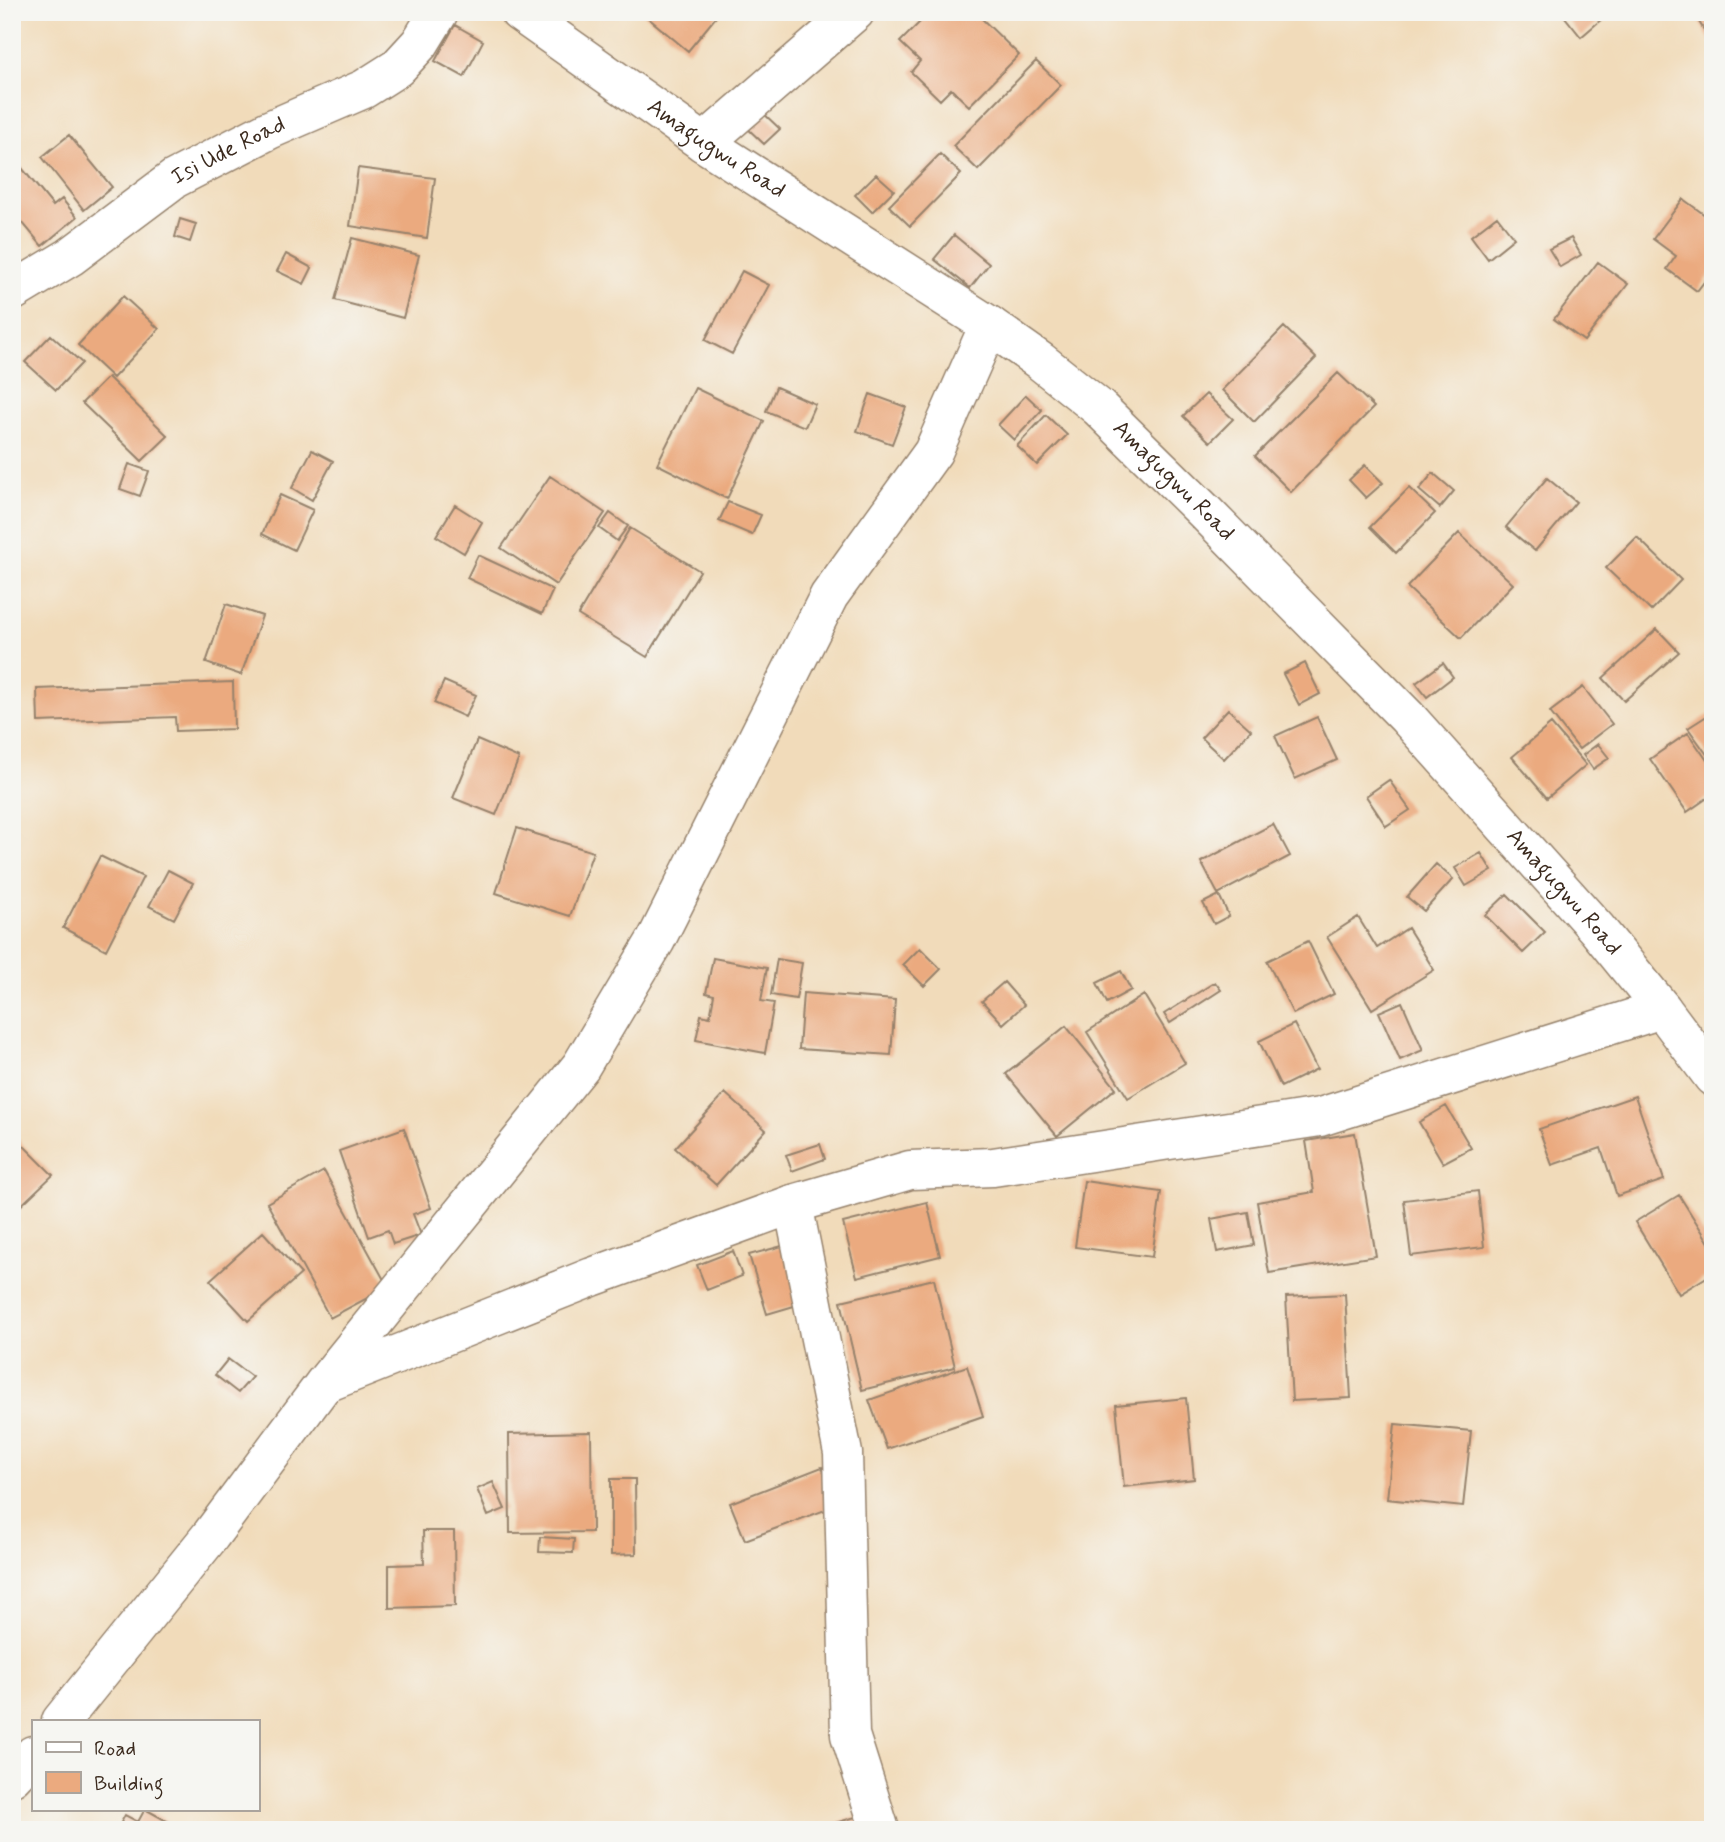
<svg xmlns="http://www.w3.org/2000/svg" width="1725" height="1842" viewBox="0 0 1725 1842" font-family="Mynerve,sans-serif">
<rect width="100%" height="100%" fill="#f6f6f2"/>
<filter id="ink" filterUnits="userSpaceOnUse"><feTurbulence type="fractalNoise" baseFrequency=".0143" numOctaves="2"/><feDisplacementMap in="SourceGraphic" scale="14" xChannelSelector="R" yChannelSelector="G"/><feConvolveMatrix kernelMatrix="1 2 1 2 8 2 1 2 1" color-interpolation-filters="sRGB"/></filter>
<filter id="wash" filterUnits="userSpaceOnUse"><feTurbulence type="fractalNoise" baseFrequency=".00686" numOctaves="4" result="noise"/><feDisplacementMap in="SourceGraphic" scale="28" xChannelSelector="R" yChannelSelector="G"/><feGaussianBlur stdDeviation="1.57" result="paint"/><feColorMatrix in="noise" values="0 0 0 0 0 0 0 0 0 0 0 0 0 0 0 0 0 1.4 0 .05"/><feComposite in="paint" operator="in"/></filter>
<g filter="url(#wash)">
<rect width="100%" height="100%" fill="#f1dbba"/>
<g id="blocks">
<path fill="#ebaa7f" d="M641 12H720L688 51Z
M930 12H975L1019 55 969 106 951 89 940 100 911 72 920 61 900 42Z
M1561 12H1610L1581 37Z
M1693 12H1713V45Z
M455 25 483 41 464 77 435 61Z
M1036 61 1061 85 978 170 953 146Z
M760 110 780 129 764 144 744 125Z
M69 135 112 187 84 210 42 157Z
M940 154 961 174 910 226 889 206Z
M17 162 53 206 62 199 77 217 42 246 12 210V166Z
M358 168 435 178 427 238 350 226Z
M876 174 894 190 872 212 855 195Z
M1683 199 1713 221V270L1697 291 1667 269 1676 256 1653 239Z
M1497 216 1514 238 1488 259 1471 236Z
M180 219 196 224 190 242 175 237Z
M954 235 989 264 970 288 934 259Z
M352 238 419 255 403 318 335 300Z
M1571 238 1581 255 1560 267 1549 249Z
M286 254 312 268 304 284 277 271Z
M1598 262 1628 284 1584 341 1554 319Z
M742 271 769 285 732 354 705 340Z
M123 296 159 329 113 378 78 345Z
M1284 327 1316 358 1254 422 1222 390Z
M51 335 82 363 56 390 25 362Z
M1338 373 1374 407 1291 492 1255 456Z
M108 377 168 436 142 461 82 403Z
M776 387 815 404 805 427 766 411Z
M695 388 764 421 727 499 657 464Z
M870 394 906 407 892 444 857 431Z
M1206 394 1233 419 1210 442 1183 416Z
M1026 395 1042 410 1014 440 998 425Z
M1046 415 1067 435 1037 465 1017 446Z
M312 450 333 461 312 500 292 488Z
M129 464 149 471 140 496 120 489Z
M1365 465 1383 483 1366 498 1349 480Z
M1433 473 1454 491 1440 508 1419 490Z
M550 476 605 513 556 585 501 548Z
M1547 478 1576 502 1535 551 1506 527Z
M1409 488 1435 513 1396 553 1370 527Z
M280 495 313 510 294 550 262 534Z
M728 502 761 515 752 535 719 521Z
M455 505 482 522 464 553 436 536Z
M610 513 628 526 617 541 599 528Z
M630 528 700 571 647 657 578 615Z
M1459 533 1513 584 1461 638 1407 587Z
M1637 537 1681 580 1651 611 1606 568Z
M478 555 553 590 542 614 467 578Z
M226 604 262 616 241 675 206 663Z
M1657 629 1679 652 1624 701 1603 678Z
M1305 663 1320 694 1299 705 1283 674Z
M1443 663 1453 677 1427 697 1416 683Z
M444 681 476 695 465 717 434 703Z
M233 682 234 729 176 731 175 717 38 722 37 689Z
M1583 687 1612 724 1579 749 1550 712Z
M1228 709 1251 730 1224 759 1201 738Z
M1713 712V763L1688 728Z
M1317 717 1337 760 1295 779 1275 736Z
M1551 724 1586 765 1547 798 1512 757Z
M1688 733 1713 769V794L1687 812 1650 759Z
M477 740 519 758 496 815 453 798Z
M1598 744 1609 758 1593 769 1583 755Z
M1389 780 1410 810 1386 826 1366 796Z
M1273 824 1290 856 1218 894 1201 862Z
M517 828 593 852 570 916 496 893Z
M1481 853 1492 871 1466 886 1455 868Z
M100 856 143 877 106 950 63 928Z
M1436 864 1453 879 1424 911 1407 897Z
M168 870 193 883 174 919 149 906Z
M1507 894 1545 932 1523 953 1485 915Z
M1219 895 1229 916 1214 924 1203 903Z
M1358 917 1377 948 1408 928 1434 970 1372 1009 1327 937Z
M1308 941 1334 994 1293 1014 1267 961Z
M920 948 941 969 924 986 903 965Z
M713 958 767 968 761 1001 774 1003 765 1053 696 1040 701 1015 710 1017 714 995 706 993Z
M777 959 802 963 796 999 771 995Z
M1121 971 1131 990 1107 1003 1097 983Z
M1004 982 1024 1005 1003 1024 982 1001Z
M1215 982 1221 990 1170 1023 1164 1014Z
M803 993 895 1000 891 1055 799 1049Z
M1144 995 1185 1063 1128 1098 1087 1032Z
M1402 1002 1423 1050 1400 1060 1379 1012Z
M1294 1024 1317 1069 1281 1087 1259 1041Z
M1066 1026 1116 1088 1057 1136 1006 1074Z
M725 1093 766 1130 716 1185 675 1148Z
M1635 1096 1664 1180 1617 1196 1601 1148 1552 1165 1539 1129Z
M1446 1106 1471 1148 1443 1163 1419 1122Z
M404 1128 431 1208 413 1214 421 1235 393 1244 388 1230 369 1237 339 1151Z
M1355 1133 1376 1256 1269 1273 1257 1202 1314 1192 1306 1141Z
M12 1134 53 1175 12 1214Z
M820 1144 825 1159 792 1171 786 1155Z
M324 1171 388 1287 330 1318 267 1203Z
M1084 1181 1161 1192 1152 1257 1075 1247Z
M1478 1191 1484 1247 1411 1256 1404 1200Z
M1679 1195 1713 1249V1273L1679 1294 1635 1222Z
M927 1202 940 1256 857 1277 843 1223Z
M1248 1212 1254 1245 1217 1252 1211 1219Z
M263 1232 301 1274 248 1321 210 1280Z
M786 1245 804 1303 767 1314 749 1255Z
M733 1251 742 1276 707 1290 697 1265Z
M934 1279 955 1367 862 1390 841 1301Z
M1345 1294 1351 1398 1292 1401 1286 1297Z
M228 1359 252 1377 238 1393 215 1375Z
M967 1366 983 1416 887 1449 869 1400Z
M1186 1398 1194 1479 1124 1487 1116 1405Z
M1395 1424 1471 1431 1463 1507 1387 1499Z
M591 1432 592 1532 510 1533 509 1434Z
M822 1467 836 1506 745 1540 730 1503Z
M611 1479H635L636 1554 611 1555Z
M493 1482 505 1509 488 1516 477 1489Z
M423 1531H454L455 1606 389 1608V1565L424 1564Z
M540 1537 574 1539 573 1553 539 1552Z
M145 1809 183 1830H117L125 1815 138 1822Z
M869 1813 874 1830H815V1829Z"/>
</g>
</g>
<g filter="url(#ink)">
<use href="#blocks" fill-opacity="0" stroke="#96826c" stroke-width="2"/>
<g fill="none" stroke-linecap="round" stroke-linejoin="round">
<g stroke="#96826c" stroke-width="41">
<g id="minor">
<path id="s1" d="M519 12 704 143 989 325 1040 361 1098 407 1204 511 1407 717 1597 929 1662 1009 1713 1077"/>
<path d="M704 143 855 12"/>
<path id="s2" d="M12 292 70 257 174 179 269 130 364 89 397 68 420 43 439 12"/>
<path d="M793 1204 843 1453 850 1735 880 1830"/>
<path d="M326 1383 592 1277 793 1204 910 1170 993 1167 1320 1117 1662 1009"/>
<path d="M61 1721 211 1535 323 1385 581 1066 656 940 829 596 933 452 989 325"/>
<path d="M12 1777 33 1755"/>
</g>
</g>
<use href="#minor" stroke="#fff" stroke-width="38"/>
</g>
</g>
<g text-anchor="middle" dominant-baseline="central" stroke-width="5" stroke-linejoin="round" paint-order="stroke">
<g font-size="23" fill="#3b2a1e" stroke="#f6f6f2">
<text stroke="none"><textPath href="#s1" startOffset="240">Amagugwu Road</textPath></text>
<text stroke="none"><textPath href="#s2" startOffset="259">Isi Ude Road</textPath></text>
<text stroke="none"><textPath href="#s1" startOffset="807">Amagugwu Road</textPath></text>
<text stroke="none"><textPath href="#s1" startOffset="1374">Amagugwu Road</textPath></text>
</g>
</g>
<rect width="1725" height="1842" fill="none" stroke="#f6f6f2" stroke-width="42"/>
<rect x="32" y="1720" width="228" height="91" fill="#f6f6f2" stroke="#aba49d" stroke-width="2"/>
<rect x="46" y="1742" width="35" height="10" fill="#ffffff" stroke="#aba49d" stroke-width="2"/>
<text x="94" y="1755" font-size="21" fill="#3b2a1e">Road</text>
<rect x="46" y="1772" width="35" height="21" fill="#ebaa7f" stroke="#aba49d" stroke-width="2"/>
<text x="94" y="1790" font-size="21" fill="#3b2a1e">Building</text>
</svg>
